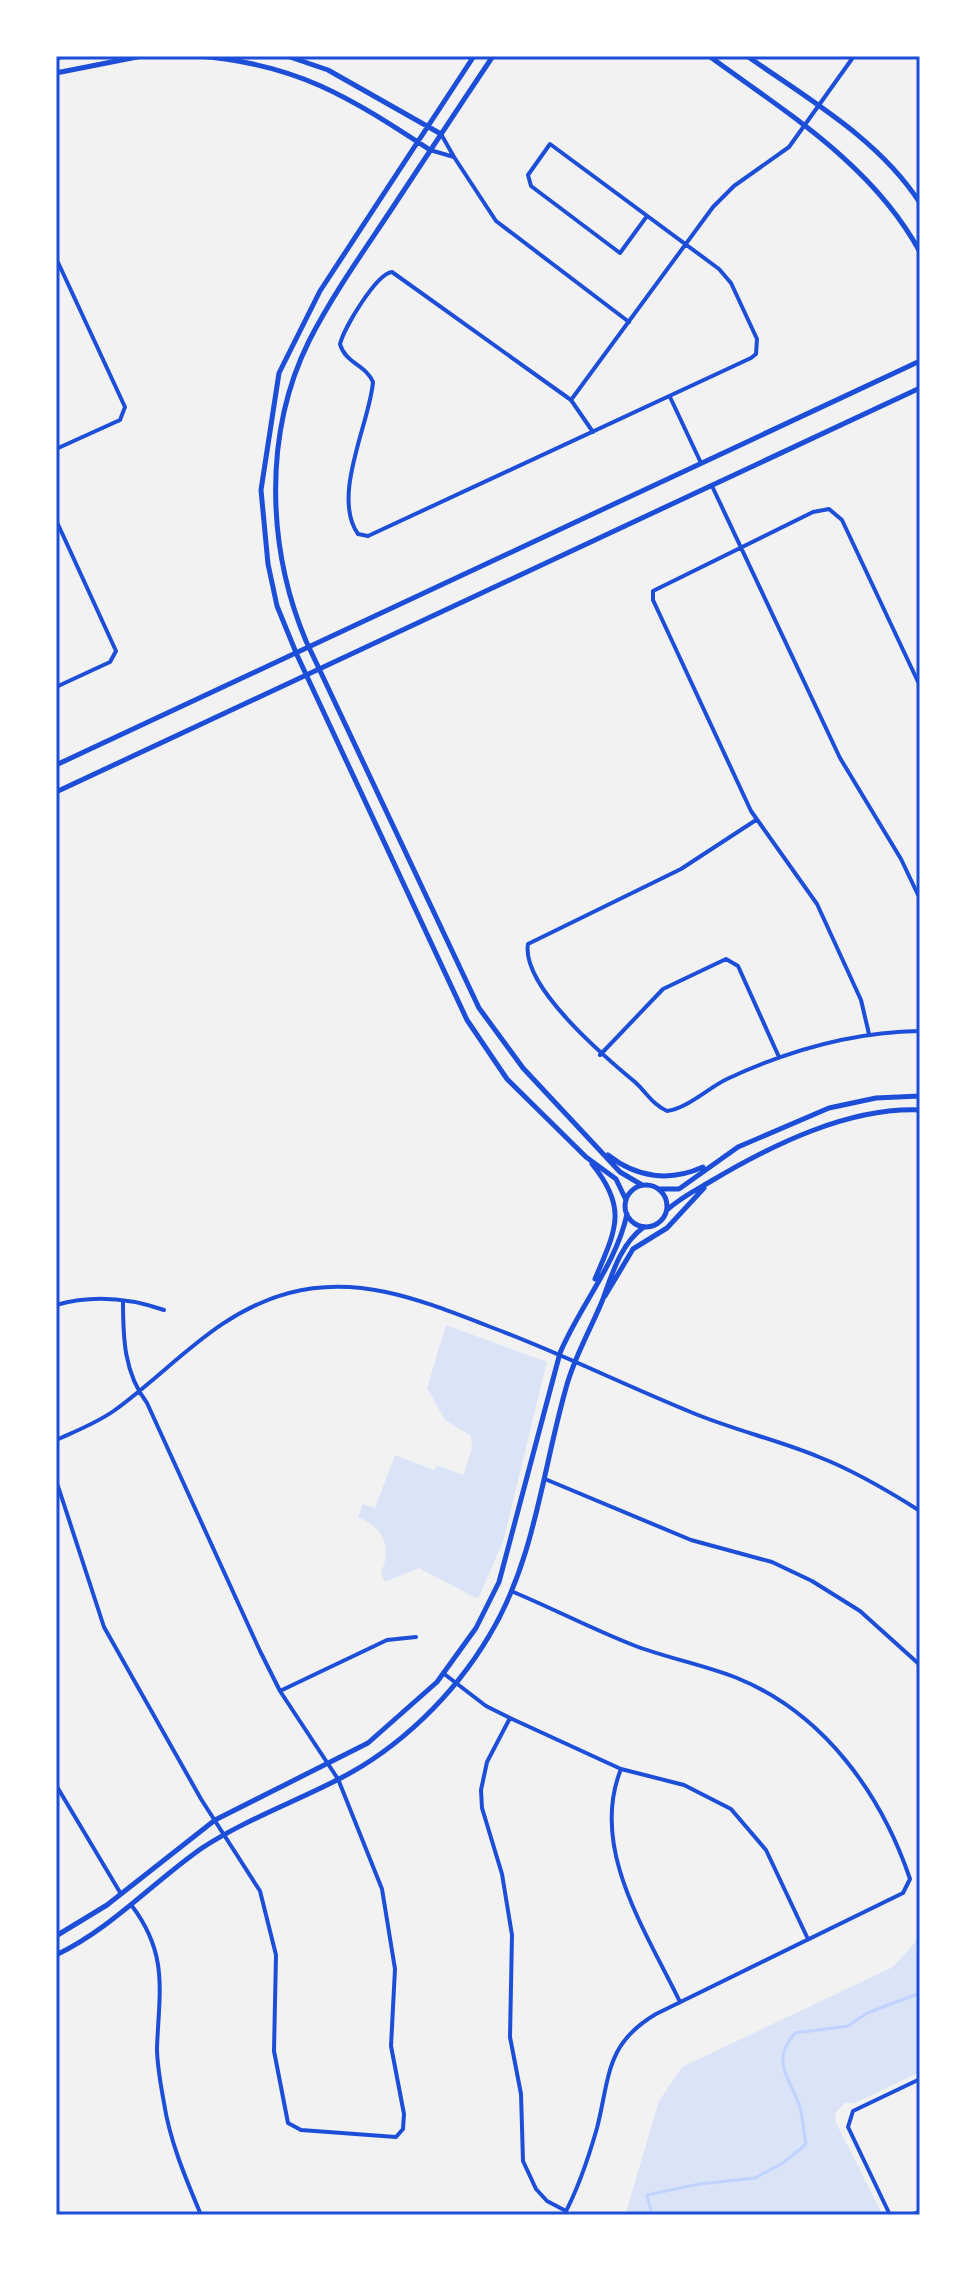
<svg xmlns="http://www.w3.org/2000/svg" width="976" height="2271" viewBox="0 0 976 2271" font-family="'Fira Sans Condensed',sans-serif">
<rect width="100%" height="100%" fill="#f2f2f2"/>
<path fill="#dbe4f7" d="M446 1325 547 1362 503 1542 478 1599 419 1568 385 1582 381 1573C392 1547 384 1528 358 1517L363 1504 375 1508 395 1455 434 1470 437 1465 463 1475 472 1449 471 1436 445 1420 427 1388Z
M920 1937V2072L855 2103H845L835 2113 836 2123 883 2215H625L659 2101 682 2067 893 1967Z"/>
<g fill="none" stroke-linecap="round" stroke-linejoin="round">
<path stroke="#bfd3fe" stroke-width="3" d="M652 2215 647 2195 699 2184 755 2178 783 2163 806 2144C804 2133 803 2121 801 2111 793 2080 768 2064 795 2033L848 2026 867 2013 920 1993"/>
<path stroke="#1d4ed8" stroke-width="4" d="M430 150 454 157 441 134
M454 157 496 221 629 322
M56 258 125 407 120 420 56 449
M670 397 701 463
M571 400 713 207 734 186 789 147 854 56
M593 432 571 400 392 272C376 274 344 328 340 344 345 363 366 365 373 382 370 422 331 496 358 534L368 536 751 358 756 354 757 339 731 283 719 269 550 144 528 175 531 186 620 253 647 216
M712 486 840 758 901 859 920 899
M56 520 116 651 110 662 56 687
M756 820 681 869 528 944C521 986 606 1058 635 1082 646 1092 653 1105 667 1111 688 1108 708 1088 727 1079 789 1050 852 1032 920 1031
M869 1034 861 1000 817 904 751 811 653 600V591L813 512 829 509 842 520 920 686
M600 1055 663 989 726 959 738 966 779 1057
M56 1305C91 1295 129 1298 164 1310
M56 1440C76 1431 97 1423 115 1410 173 1368 217 1312 289 1293 359 1274 423 1301 488 1326 558 1352 624 1385 693 1413 734 1430 778 1440 819 1457 855 1471 887 1490 920 1511
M545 1479 691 1540 772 1562 812 1581 860 1611 920 1665
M56 1480 104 1627 201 1799 260 1891 276 1955 274 2051 288 2123 301 2130 396 2137 403 2129 404 2114 391 2046 395 1969 382 1889 338 1779 280 1691 260 1651 147 1403C124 1373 123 1338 123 1301
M511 1591C552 1608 592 1629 633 1645 667 1658 704 1665 737 1678 823 1713 881 1793 910 1879L903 1893 656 2014C605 2044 610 2077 597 2128 589 2156 578 2189 564 2215
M443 1673 486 1706 510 1718 621 1769 684 1785 731 1809 766 1850 807 1937
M280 1691 387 1640 416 1637
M510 1718 487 1762 481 1790 482 1808 502 1874 512 1935 510 2037 521 2094 523 2161 536 2189 547 2201 566 2211
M621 1769C589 1848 646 1931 680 2002
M56 1785 121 1894
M132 1906C169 1955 159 1992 157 2048 157 2066 161 2086 164 2103 170 2142 186 2179 201 2215
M890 2215 848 2127 853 2111 920 2079
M912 2215 920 2211"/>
<path stroke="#1d4ed8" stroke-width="5" d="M196 56C296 63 349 97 430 150
M287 56 328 70 441 134
M474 56 320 291 279 373 261 490 268 564 277 606 297 655 467 1020 507 1079 586 1157 616 1179 626 1200
M493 56C458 108 424 160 389 213 361 255 332 296 309 341 263 434 267 548 306 641L479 1008 523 1068 620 1172 642 1185
M56 58 64 56
M56 73 142 56
M608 1155C637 1178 670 1182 703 1167
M592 1164C629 1209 615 1231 595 1279
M625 1206a21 21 0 1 1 42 0a21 21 0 1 1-42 0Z
M659 1189H679L738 1147 829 1108 876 1098 920 1096
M667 1210C681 1197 696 1190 713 1180 772 1145 849 1107 920 1110
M605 1296 633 1249 667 1228 704 1188
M56 1936 107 1905 215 1820 368 1743 437 1682 476 1628 499 1582 560 1353C580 1305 616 1265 627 1214
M56 1955C112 1928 152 1883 202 1848 245 1820 292 1803 337 1780 399 1749 454 1695 489 1636 535 1560 542 1472 566 1388 574 1357 591 1329 603 1299 612 1274 621 1243 644 1227"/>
<path stroke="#1d4ed8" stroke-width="5" d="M709 56C787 113 873 165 920 252
M747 56C808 99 879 139 920 203
M56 765 920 361
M56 792 920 388"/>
</g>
<rect width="976" height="2271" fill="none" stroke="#ffffff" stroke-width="116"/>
<rect x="58" y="58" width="860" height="2155" fill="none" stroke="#1d4ed8" stroke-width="3"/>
</svg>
